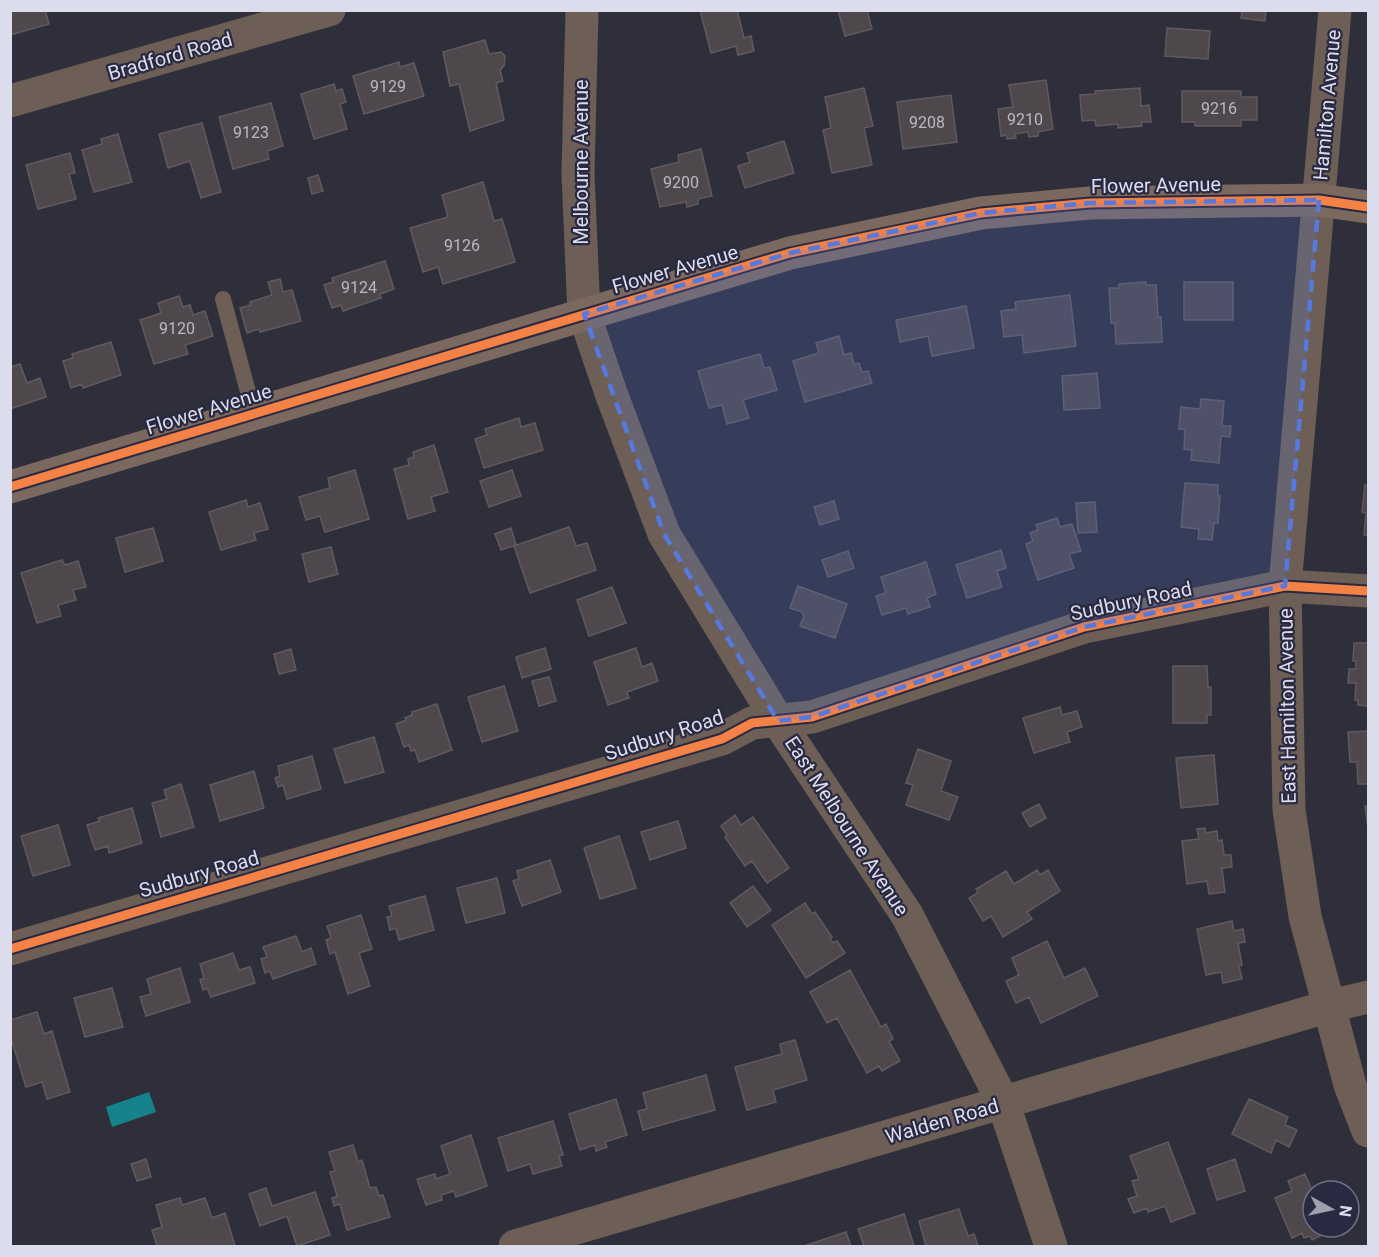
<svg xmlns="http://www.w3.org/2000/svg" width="1379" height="1257" viewBox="0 0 1379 1257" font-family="Roboto,sans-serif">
<rect width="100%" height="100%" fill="#2f2f3b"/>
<path fill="#16828b" d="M149 1092 156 1112 112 1127 106 1107Z"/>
<path fill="#4e484d" stroke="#605a5e" stroke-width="1.5" d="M10 10H45L49 24 10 35Z
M700 10H737L744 38 751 36 754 51 738 55 736 46 711 53Z
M838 10H867L872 29 845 36Z
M1242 10H1266L1265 21 1241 18Z
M1167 28 1210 31 1208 59 1165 56Z
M485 40 489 54 501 52 505 56 504 66 500 70 503 81 496 83 504 120 470 131 459 84 450 86 443 52Z
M399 62 400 67 414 63 424 96 364 114 353 76Z
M1046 80 1053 129 1038 132V136L1029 137 1028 132 1015 134 1016 138 1007 139 1006 135 1001 136 998 109 1013 107 1009 85Z
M334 84 336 91 342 89 346 102 340 104 347 129 314 139 301 94Z
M864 88 873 126 864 128 872 165 832 173 823 130 831 128 825 97Z
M1140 88 1141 106 1149 105 1151 122H1141L1142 126 1118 128V124L1096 126 1095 120 1082 121 1080 95 1095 94V91Z
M1182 91H1241V97H1257V120H1241V126H1195V122H1182Z
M951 95 957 142 903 149 897 102Z
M271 103 283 146 267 151 269 159 233 169 219 117Z
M202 123 221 192 201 198 190 161 168 168 159 134Z
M118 134 132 182 94 192 82 150 102 144 101 139Z
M784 141 794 173 745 188 738 166 750 162 747 153Z
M701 149 712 196 698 199V204L687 207 686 202 660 207 651 169 679 162 678 155Z
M70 153 75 173 69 174 76 199 38 209 26 165Z
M318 175 323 191 312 194 308 178Z
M483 182 494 221 502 219 515 262 443 284 438 267 423 272 410 228 448 217 442 195Z
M385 261 394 289 380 294 381 298 343 311 341 305 332 308 324 285 333 282 332 278Z
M280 279 283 292 292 290 301 321 260 332 259 329 247 333 240 308 251 305 250 302 272 295 268 282Z
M1146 282V285H1156L1158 317H1161L1162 342 1116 344 1115 323H1111L1109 288H1119V284Z
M1184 282H1233V320H1184Z
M1070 295 1076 346 1024 353 1022 335 1004 337 1001 311 1016 309 1015 302Z
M179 296 183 307 190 305 193 315 205 311 213 336 185 345 188 354 154 364 140 320 161 313 158 303Z
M966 306 974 348 932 356 928 336 900 342 896 320Z
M839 336 844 355 851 353 854 364 859 363 862 372 868 371 872 383 805 402 793 361 819 353 816 343Z
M111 342 121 375 83 388 82 384 71 388 63 361 73 358 72 354Z
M760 354 764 368 770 367 777 390 743 400 749 418 727 424 722 405 709 408 698 371Z
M20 364 27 383 40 378 46 397 10 409V367Z
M1097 373 1100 408 1064 410 1062 376Z
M1201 399 1224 401 1222 426H1231L1230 437 1221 436 1219 463 1191 460 1192 450 1184 449 1185 429H1179L1181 407 1200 409Z
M519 418 521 427 535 423 543 450 484 468 475 439 487 435 485 429Z
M434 445 448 492 431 497 435 511 408 519 394 469 409 465 408 459 414 457 413 452Z
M355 470 369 519 325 532 320 516 306 520 299 497 330 488 328 478Z
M512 470 521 496 489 507 480 481Z
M1185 483 1218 485V496H1220L1218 523H1214L1212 540 1198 539 1199 529 1181 527Z
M1368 483V536L1364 535 1366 513 1362 512 1365 485H1368Z
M246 500 248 507 260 503 268 529 254 533 256 540 221 550 209 512Z
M834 501 839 519 820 525 814 507Z
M1095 502 1097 532 1078 533 1076 503Z
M1057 518 1060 527 1072 524 1081 551 1069 554 1074 568 1038 580 1026 544 1033 541 1030 533 1038 530 1036 525Z
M569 527 576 546 587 543 596 570 530 593 514 546Z
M153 528 163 561 125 572 116 538Z
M511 528 516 545 501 550 495 534Z
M331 547 338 574 309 582 302 554Z
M1001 550 1006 568 997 571 1002 587 967 598 956 565Z
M848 551 854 568 828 577 822 560Z
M62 560 65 565 78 561 86 587 73 590 76 600 58 605 61 616 37 623 21 573Z
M926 562 936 594 927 598 930 607 908 614 906 608 882 615 876 596 886 593 881 577Z
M798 586 847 604 835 638 800 626 804 616 802 612 790 608Z
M612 587 626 623 589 636 577 600Z
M1354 643H1368V706L1358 705V700H1355L1356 683H1348L1349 669H1356V661H1353Z
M545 648 551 669 522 678 516 657Z
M636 648 642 667 652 663 658 681 627 692 629 698 608 705 594 662Z
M291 649 296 670 279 674 274 654Z
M1173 666H1207L1208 687H1211V715H1207V723H1173Z
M549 677 556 701 539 706 532 681Z
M504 686 518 731 482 742 468 697Z
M437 704 452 750 419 762 415 750 411 751 409 745 404 747 396 724 406 720 405 718 412 715V712Z
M1060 707 1062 715 1077 711 1082 727 1067 732 1070 742 1034 753 1023 718Z
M1368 731V784H1358L1357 762H1350L1348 732Z
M374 737 384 772 345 783 334 749Z
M918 749 951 761 941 791 958 797 949 820 906 805 913 785 906 783Z
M1214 755 1218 804 1181 808 1176 758Z
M312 756 321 789 287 799 283 785 278 787 275 778 280 776 278 766Z
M254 771 264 808 220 821 210 785Z
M181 784 194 827 161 837 152 803 167 799 164 790Z
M1039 804 1046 818 1030 827 1022 813Z
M1365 806H1368V828Z
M132 808 142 843 109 853 108 846 95 850 87 825 100 821 98 818Z
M735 815 741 825 753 817 789 868 767 883 752 861 745 866 725 837 727 835 721 826Z
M678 821 686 848 650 860 641 832Z
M58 825 70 865 33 876 21 836Z
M1205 828 1206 833 1217 831 1218 841 1222 840 1224 855H1231L1232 867 1222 868 1225 892 1209 894 1207 881 1187 884 1182 841 1199 839 1197 829Z
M619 836 636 888 600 899 584 848Z
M550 860 561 892 522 906 513 881 519 879 517 871Z
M1037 870 1040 875 1048 870 1060 891 1027 912 1032 919 1003 937 991 916 983 921 969 898 978 893 976 889 1006 871 1014 884Z
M497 878 505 913 466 923 457 888Z
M753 886 771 910 747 927 730 903Z
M425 896 434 930 399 940 396 928 390 930 387 917 392 916 389 906Z
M805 903 812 914 815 912 832 937 830 938 833 943 837 941 845 953 806 978 772 925Z
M361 915 372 949 359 953 370 986 348 994 335 952 330 954 326 940 331 938 327 926Z
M1232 921 1234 931 1243 929 1245 942 1238 943 1242 965 1239 966 1242 979 1223 983 1221 972 1206 975 1197 929Z
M296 936 302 952 311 948 316 964 273 979 270 971 265 973 261 959 267 957 263 947Z
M1047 941 1064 978 1085 968 1098 996 1041 1023 1029 997 1016 1003 1006 981 1019 975 1012 958Z
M233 953 239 970 250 967 255 983 211 997 207 988 203 990 200 980 204 978 200 964Z
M180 968 190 1002 146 1016 140 997 151 994 147 979Z
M850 970 881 1027 886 1024 893 1039 889 1041 900 1061 882 1071 879 1066 867 1073 837 1018 827 1023 810 992Z
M112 988 123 1027 85 1037 74 998Z
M37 1012 44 1034 52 1031 70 1092 47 1099 42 1082 26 1087 10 1035V1020Z
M795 1040 807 1080 773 1090 776 1102 747 1110 735 1067 782 1054 780 1044Z
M706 1075 715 1110 643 1130 638 1111 647 1109 643 1093Z
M616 1099 627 1135 605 1142 607 1147 596 1151 595 1145 580 1150 569 1114Z
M1249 1099 1288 1117 1285 1125 1297 1130 1289 1147 1276 1140 1271 1153 1232 1134Z
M553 1121 563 1155 559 1156 562 1166 533 1174 530 1164 508 1171 498 1138Z
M471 1135 487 1186 456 1197 454 1191 441 1195 442 1200 426 1205 417 1179 435 1174 436 1179 450 1174 441 1146Z
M1168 1142 1195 1213 1171 1222 1165 1206 1148 1212 1147 1208 1134 1213 1128 1199 1137 1196 1132 1181 1139 1179 1130 1156Z
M353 1145 358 1162 362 1160 370 1188 376 1187 379 1196 383 1195 390 1217 347 1230 340 1204 334 1206 332 1198 337 1196 330 1172 335 1171 329 1152Z
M146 1159 151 1177 137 1181 131 1164Z
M1235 1159 1245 1191 1217 1200 1207 1169Z
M1305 1174 1313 1193V1227H1328L1330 1231 1312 1240 1310 1236 1304 1238 1302 1233 1292 1238 1275 1198 1292 1191 1288 1181Z
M266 1188 272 1206 315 1192 330 1235 297 1246 287 1216 260 1226 249 1194Z
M180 1198 182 1205 205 1198 212 1218 225 1213 235 1246H157L152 1230 162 1227 156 1205Z
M959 1209 968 1236 974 1234 978 1246H926L919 1221Z
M904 1214 914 1246H864L858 1229Z
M846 1232 851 1246H804Z"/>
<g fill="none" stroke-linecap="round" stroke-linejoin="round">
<path stroke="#6d5f56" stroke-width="16" d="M223 299 254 414"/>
<path stroke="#6d5f56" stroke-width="33" d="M582 10 578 174 584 314 611 393 664 534 778 721 907 915 1003 1102 1051 1246
M1335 10 1285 586 1289 810 1305 916 1350 1085 1368 1131
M10 101 329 10
M10 949 722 739 752 723 812 717 1084 627 1285 586 1368 591
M515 1246 1330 1006 1368 997"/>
<path stroke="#7b685e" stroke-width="33" d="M10 487 790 253 981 213 1090 203 1319 200 1368 207"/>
<g stroke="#292941" stroke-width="13">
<path id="cycleway" d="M10 487 790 253 981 213 1090 203 1319 200 1368 207
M10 949 722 739 752 723 812 717 1084 627 1285 586 1368 591"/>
</g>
<use href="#cycleway" stroke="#f48246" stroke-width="9"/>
</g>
<path fill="#5679de" fill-opacity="0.2" stroke="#5679de" stroke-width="4.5" stroke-dasharray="12 8" stroke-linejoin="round" d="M1319 200 1285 586 1084 627 812 717 778 721 664 534 584 314 790 253 981 213 1090 203Z"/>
<g text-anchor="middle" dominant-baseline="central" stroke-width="4.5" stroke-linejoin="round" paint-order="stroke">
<g font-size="16" fill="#b8b8c4">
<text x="388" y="86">9129</text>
<text x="1219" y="108">9216</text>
<text x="1025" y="119">9210</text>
<text x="927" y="122">9208</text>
<text x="251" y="132">9123</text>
<text x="681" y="182">9200</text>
<text x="462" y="245">9126</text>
<text x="359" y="287">9124</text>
<text x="177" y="328">9120</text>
</g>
<g font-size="20" fill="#dcddec" stroke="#292941">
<text transform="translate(170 56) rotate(-16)">Bradford Road</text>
<text transform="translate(1327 105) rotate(-85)">Hamilton Avenue</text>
<text transform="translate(581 162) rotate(-90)">Melbourne Avenue</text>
<text transform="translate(1156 185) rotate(-1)">Flower Avenue</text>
<text transform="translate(675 269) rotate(-16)">Flower Avenue</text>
<text transform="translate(209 409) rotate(-17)">Flower Avenue</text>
<text transform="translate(1131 601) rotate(-12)">Sudbury Road</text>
<text transform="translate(1287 706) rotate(-91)">East Hamilton Avenue</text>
<text transform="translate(664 735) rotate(-18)">Sudbury Road</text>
<text transform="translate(847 826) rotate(57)">East Melbourne Avenue</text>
<text transform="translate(199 874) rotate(-16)">Sudbury Road</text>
<text transform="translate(942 1121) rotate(-16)">Walden Road</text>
</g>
</g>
<rect width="1379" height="1257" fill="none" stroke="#dcddec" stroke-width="24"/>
<g transform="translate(1331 1209) rotate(98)"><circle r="28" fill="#292941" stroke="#717185" stroke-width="1.5"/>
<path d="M0-4.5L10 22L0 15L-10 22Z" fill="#9fa0ae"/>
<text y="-9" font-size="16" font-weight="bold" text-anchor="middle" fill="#dcddec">N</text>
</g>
</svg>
